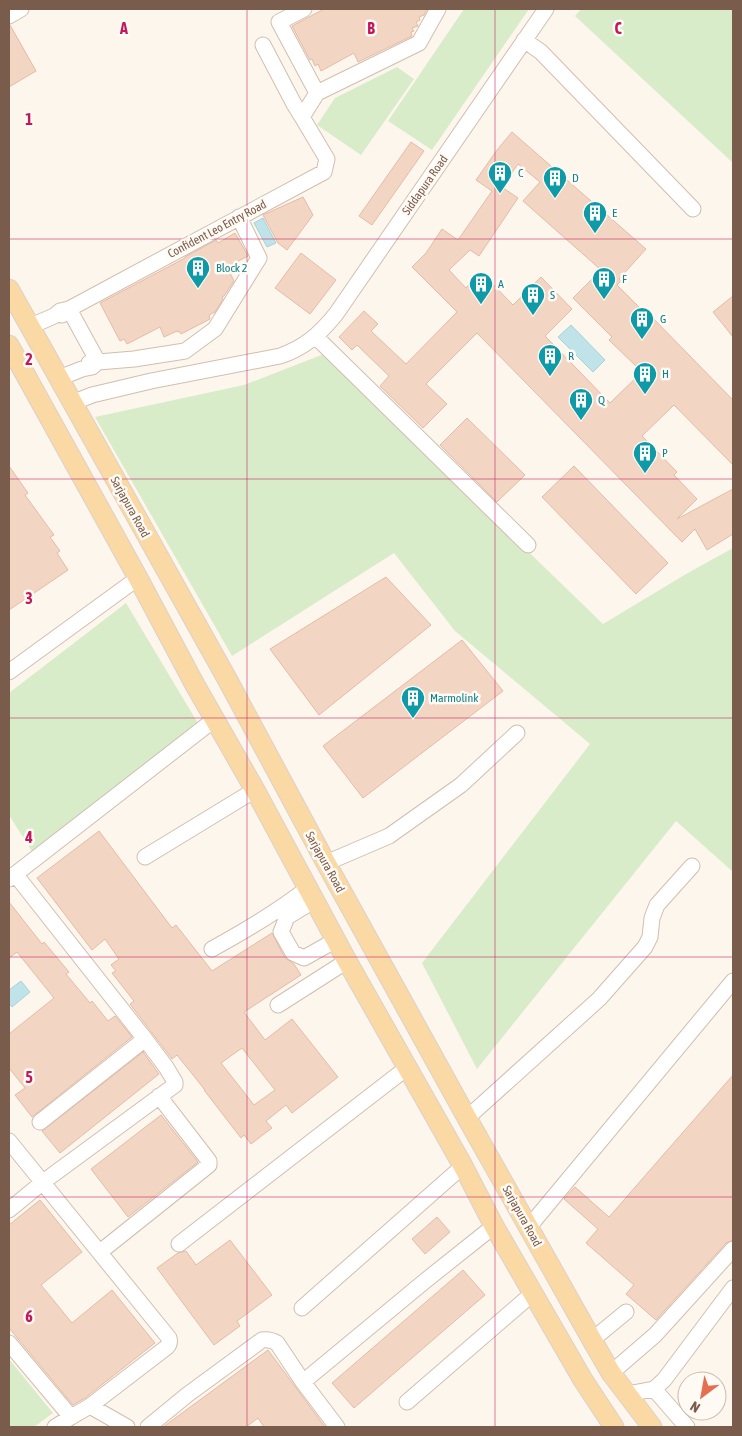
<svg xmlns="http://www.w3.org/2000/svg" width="742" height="1436" viewBox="0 0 742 1436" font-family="'Asap Condensed',sans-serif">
<rect width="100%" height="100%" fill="#fdf6ec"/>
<path fill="#d8ecc9" d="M464 9H529L432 150 388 121Z
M581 9H733V163L575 16Z
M397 67 414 79 361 155 317 125 335 98Z
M324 354 603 624 686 574 733 548V872L676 821 477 1069 422 963 590 744 455 631 394 553 232 656 95 417 244 385Z
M126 603 199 725 33 853 9 815V693Z
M9 1359 53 1413 34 1427H9Z"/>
<path fill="#bfe3e8" stroke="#a5d3da" d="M263 218 276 243 267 247 254 223Z
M571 325 605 360 593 372 558 337Z
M21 981 30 992 12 1007 9 1003V990Z"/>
<path fill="#f3d5c3" stroke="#e6bba3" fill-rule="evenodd" d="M324 9H427L424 15 419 17 420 20 416 22 418 26 412 28 414 31 411 32 412 36 358 62 354 53 321 71 318 64 315 66 312 59 310 60 292 26Z
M9 25H10L36 71 9 87Z
M512 132 646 249 619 279 621 281 617 285 641 309 642 307 733 400V465L674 405 642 436 677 472 674 475 697 499 677 519 733 489V534L707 550 695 529 682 542 477 333 426 384 447 404 423 428 380 386 389 376 357 345 352 350 339 337 364 311 378 324 371 331 406 364 457 312 412 267 426 253 442 229 458 240 492 191 476 180 497 150ZM518 164 540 182 523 201 601 270 573 298 612 337 609 340 642 372 610 403 545 336 572 309 541 277 513 305 481 272 466 288 449 270 470 250 479 256 518 198 502 187Z
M411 142 424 151 372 225 359 216Z
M303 197 313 215 287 250 278 243 263 215Z
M235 233 248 256 229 266 232 272 230 273 234 281 224 296 222 297 223 299 215 312 209 315 210 319 181 334 179 331 177 332V331L164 337 160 327 127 344 124 339 120 341 100 303 185 258V257L216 240 218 243Z
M301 253 336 280 310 314 275 288Z
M733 296V337L713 312Z
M467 418 525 475 497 502 440 445Z
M9 466 28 493 25 495 54 535 50 537 60 551 57 553 68 570 9 610Z
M574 466 668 563 636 594 542 497Z
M386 577 431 625 319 715 270 649Z
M462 640 503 691 363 798 323 746Z
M99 831 172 928 176 925 212 971 272 933 285 958 294 964 301 975 244 1012 265 1040 292 1019 338 1077 292 1113 286 1105 266 1121 272 1128 251 1144 244 1135 241 1138 204 1090H205L177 1055 172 1059 130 1004 134 1001 112 973 116 971 111 965 119 959 105 939 92 950 37 878ZM242 1048 275 1090 254 1105 221 1063Z
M9 902 42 944 44 942 69 972 66 974 90 1003 92 1001 108 1021 115 1016 132 1037 32 1117 15 1095 25 1088 9 1068V1034L54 998 17 952 9 958Z
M143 1052 159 1074 60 1153 42 1131Z
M733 1075V1240L726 1243 656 1320 626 1294 634 1285 586 1243 598 1229 564 1199 575 1187 609 1217Z
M161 1115 198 1162 128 1217 91 1169Z
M40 1200 82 1252 41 1285 72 1323 112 1290 155 1343 85 1398 73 1405 9 1328V1225Z
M437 1217 450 1232 425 1254 412 1239Z
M230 1240 272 1295 237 1321 240 1326 214 1345 157 1268 178 1253 186 1251 196 1265Z
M463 1270 485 1295 354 1408 332 1383Z
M268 1350 325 1427H264L258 1418 246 1427H163Z"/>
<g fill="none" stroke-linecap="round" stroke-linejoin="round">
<g stroke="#d1beb0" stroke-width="17">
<path id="minor" d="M304 9 279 22 317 93
M9 16 21 9
M524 40 541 52 693 209
M263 45 294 104 302 117
M62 315 69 309 98 362 89 363
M31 326 54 316 60 311 69 309 324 172 327 159 302 117 317 93 419 43 438 9
M316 337 528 545
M59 378 82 369 92 367 98 362 134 359 185 351 215 329 259 258 239 217
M72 403 92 395 151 381 280 356C304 348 320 334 336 314L546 9
M9 672 138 578
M145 857 255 790
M326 863 389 836 461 785 517 733
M9 879 215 719
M315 900 287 917 281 932 293 953 304 958 336 940
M212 949C245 931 277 912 308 888
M278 1005 347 961
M467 1118 599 999 645 947 650 937 652 918 657 905 692 866
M40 1122 145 1039
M9 1141 169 1338C170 1342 170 1344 167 1347L90 1406 71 1417 9 1343
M9 1210 43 1182 175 1085V1082L166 1067 145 1039 15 874
M528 1228 733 981
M179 1244 408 1067
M100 1252 209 1165V1161L159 1096
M302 1308 463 1166
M592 1340 626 1312
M611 1373 655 1335 733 1249
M303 1382 425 1281 494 1226
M654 1389 687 1427
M627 1394 654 1389 664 1380 733 1288
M407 1402 532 1294
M90 1406 127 1427
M55 1427 71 1417
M148 1427 187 1395 262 1340C268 1339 272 1340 277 1343L303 1382 337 1427"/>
</g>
<g stroke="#dad1cd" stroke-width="21">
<path id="major" d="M9 289 226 677 326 863 467 1118 592 1340 611 1373 652 1427
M9 345 138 578 195 685 255 790 347 961 463 1166 494 1226 583 1380 614 1427"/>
</g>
<use href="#minor" stroke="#fff" stroke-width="15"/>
<use href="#major" stroke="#fbd9a5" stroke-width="19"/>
</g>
<path fill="none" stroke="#c2185b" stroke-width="1" stroke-opacity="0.55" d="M247 9V1427M495 9V1427M9 239H733M9 479H733M9 718H733M9 957H733M9 1197H733"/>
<defs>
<g id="building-pin" transform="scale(1.25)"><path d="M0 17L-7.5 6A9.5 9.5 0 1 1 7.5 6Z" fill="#0f9aa8" stroke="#fffaf3"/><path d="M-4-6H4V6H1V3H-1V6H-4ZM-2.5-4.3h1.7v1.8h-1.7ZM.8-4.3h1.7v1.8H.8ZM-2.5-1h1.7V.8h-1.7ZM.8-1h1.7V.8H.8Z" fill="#fff"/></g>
</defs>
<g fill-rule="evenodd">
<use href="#building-pin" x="500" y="173"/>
<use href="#building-pin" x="555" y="178"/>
<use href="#building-pin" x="595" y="213"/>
<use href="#building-pin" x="198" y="268"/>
<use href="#building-pin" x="604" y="279"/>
<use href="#building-pin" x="481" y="284"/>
<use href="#building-pin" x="533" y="295"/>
<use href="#building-pin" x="642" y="319"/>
<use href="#building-pin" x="550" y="356"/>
<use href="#building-pin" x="645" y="374"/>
<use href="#building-pin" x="581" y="400"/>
<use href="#building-pin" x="645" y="453"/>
<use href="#building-pin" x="413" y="698"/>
</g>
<g text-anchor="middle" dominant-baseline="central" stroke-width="5" stroke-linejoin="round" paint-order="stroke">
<g font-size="12" fill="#0d838f" stroke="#fffaf3" text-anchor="start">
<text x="518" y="173">C</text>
<text x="572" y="178">D</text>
<text x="612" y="213">E</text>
<text x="216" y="268">Block 2</text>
<text x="622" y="279">F</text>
<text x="498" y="284">A</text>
<text x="550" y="295">S</text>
<text x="660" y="319">G</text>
<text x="568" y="356">R</text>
<text x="662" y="374">H</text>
<text x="598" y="400">Q</text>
<text x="662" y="453">P</text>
<text x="430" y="698">Marmolink</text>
</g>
<g font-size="12" fill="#7a5c4d" stroke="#fffaf3">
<text transform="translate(425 185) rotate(-55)">Siddapura Road</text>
<text transform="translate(217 229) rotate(-28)">Confident Leo Entry Road</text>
<text transform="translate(130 507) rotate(61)">Sarjapura Road</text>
<text transform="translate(325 862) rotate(61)">Sarjapura Road</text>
<text transform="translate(522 1216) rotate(61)">Sarjapura Road</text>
</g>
</g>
<g font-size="16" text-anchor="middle" font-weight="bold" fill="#c2185b" stroke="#fffaf3" stroke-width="5" stroke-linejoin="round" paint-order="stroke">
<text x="124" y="34">A</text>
<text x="371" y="34">B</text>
<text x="618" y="34">C</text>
<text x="29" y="125">1</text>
<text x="29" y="365">2</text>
<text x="29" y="604">3</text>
<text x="29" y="843">4</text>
<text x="29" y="1083">5</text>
<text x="29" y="1322">6</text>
</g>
<rect width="742" height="1436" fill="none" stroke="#7a5c4d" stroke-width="20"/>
<g transform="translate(702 1396) rotate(212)"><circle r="24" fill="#fffaf3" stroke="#cabbb1"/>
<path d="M0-4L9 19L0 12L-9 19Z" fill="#e76f51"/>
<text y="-8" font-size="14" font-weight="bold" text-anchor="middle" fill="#7a5c4d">N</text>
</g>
</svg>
